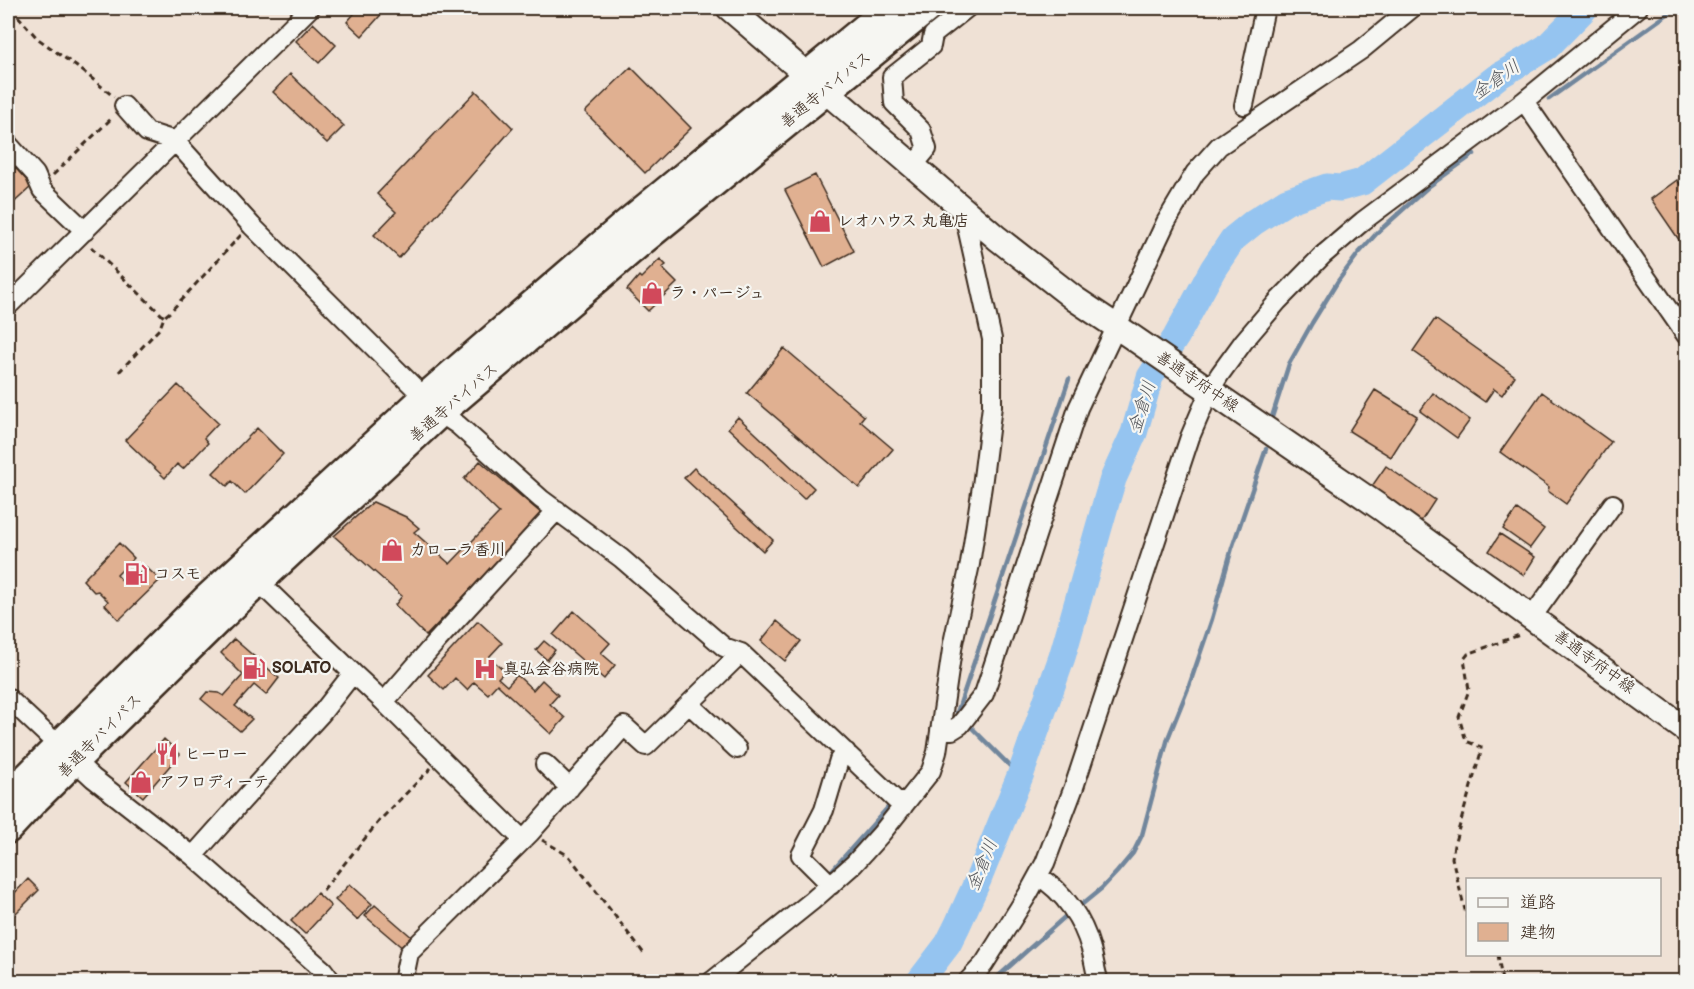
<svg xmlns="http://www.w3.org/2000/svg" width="1694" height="989" viewBox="0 0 1694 989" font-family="'Balsamiq Sans','Klee One',sans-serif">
<rect width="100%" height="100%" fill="#efe1d5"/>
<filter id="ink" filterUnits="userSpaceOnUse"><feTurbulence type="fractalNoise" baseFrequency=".0167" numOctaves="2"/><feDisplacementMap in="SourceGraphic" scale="12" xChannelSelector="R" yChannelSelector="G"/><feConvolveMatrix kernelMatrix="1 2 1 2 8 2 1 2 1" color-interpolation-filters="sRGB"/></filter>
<g filter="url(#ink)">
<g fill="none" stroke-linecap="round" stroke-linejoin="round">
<path stroke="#71869c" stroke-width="4.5" d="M1549 99 1676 8
M1272 417 1289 364 1312 323 1338 281 1358 254 1377 233 1428 187 1474 154
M961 717 957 713 1069 379
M967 723 1020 776
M827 876 891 804
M1080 906 1102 888 1117 872 1133 853 1142 835 1168 738 1189 686 1212 619 1232 548 1266 449
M698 982 707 974
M992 982 1068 914"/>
<path stroke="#95c4f0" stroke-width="27" d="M919 982 948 944 957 926 978 880 1020 776 1062 657 1107 499 1113 479 1134 433 1150 377 1176 337 1213 269 1233 239 1254 222 1287 201 1327 187 1340 188 1362 182 1497 77 1547 47 1585 8"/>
</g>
<path fill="#e0b091" stroke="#3b2a1e" stroke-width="1.5" d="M359 8H385L386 9 362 36 347 22Z
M313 23 336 45 319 63 296 41Z
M631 67 691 128 645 173 585 112Z
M290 74 344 126 327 143 273 92Z
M476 91 513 128 399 258 374 235 396 212 377 194Z
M8 160 32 186 8 208Z
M815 175 854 251 824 267 785 190Z
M1677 180 1686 192V250L1651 199Z
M660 259 666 265 662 268 677 283 648 311 627 290 639 276 641 278Z
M1435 319 1515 376 1502 395 1494 389 1485 402 1413 351Z
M784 348 864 416 860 421 893 449 859 488 747 393Z
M178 385 218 423 204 438 208 443 183 469 177 464 165 478 125 440Z
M1375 390 1417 416 1391 457 1349 431Z
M1542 392 1611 442 1566 504 1548 491 1549 487 1500 452Z
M1433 393 1470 420 1457 438 1420 411Z
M738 417 814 488 804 499 728 428Z
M257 428 283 454 245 494 232 481 227 486 213 473Z
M480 461 542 514 426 636 395 605 402 596 334 536 373 502 406 517 419 528 414 532 450 564 499 513 464 479Z
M1386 466 1435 500 1420 523 1370 489Z
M694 468 773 540 763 551 684 478Z
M1517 509 1544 529 1530 548 1503 529Z
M1500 534 1535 557 1524 575 1489 551Z
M119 543 134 558 117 575 126 585 146 567 160 580 119 620 105 605 108 601 98 591 94 592 83 580Z
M574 611 610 643 601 653 615 665 604 679 553 635Z
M478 621 502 643 489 657 505 671 498 678 507 686 517 675 533 690 542 680 558 695 550 704 565 718 551 734 497 684 488 694 474 682 467 690 455 678 444 690 428 675Z
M777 621 801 641 785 661 761 641Z
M234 639 279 678 266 695 254 685 235 706 252 719 240 731 201 699 207 692 219 693 224 696 243 675 221 653Z
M544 641 555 650 547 660 536 650Z
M164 739 180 754 143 797 126 782Z
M28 879 39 890 8 921V900Z
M350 884 372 904 357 920 335 900Z
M317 893 331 906 305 934 291 921Z
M375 905 414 939 405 950 365 916Z"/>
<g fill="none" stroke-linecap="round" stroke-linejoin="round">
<g stroke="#3b2a1e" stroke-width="22">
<path id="minor" d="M1524 101 1686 335
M1244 105 1265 8
M124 106 147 132 175 141 252 226 440 413 458 425 541 499 621 558 724 647 741 653 903 807
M8 144 35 174 42 190 85 231
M913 166 927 149 921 130 894 103 892 77 931 46 933 35 967 8
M8 306 310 8
M259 582 353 673
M1532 617 1613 504
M8 698 93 778 193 856 323 970 332 982
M384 702 523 840
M689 704 737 749
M940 730H952L960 725 984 694 1078 408 1166 222 1195 173 1219 146 1361 50 1412 8
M545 764 570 788
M193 856 284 754 321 714 353 673 384 702 436 642 557 510
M1038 876C1064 891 1083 920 1091 949 1094 959 1095 971 1099 982
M831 885 801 855 824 810 839 760 846 752
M403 982 409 953 530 833 624 726 646 746 741 653
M711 982 812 901 854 864 881 834 931 771 937 752 953 643 970 564 982 486 992 406V339L963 209
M967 982 984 964 1028 894 1045 863 1074 787 1190 437 1210 390 1220 374 1244 341 1278 301 1323 255 1363 221 1524 101 1638 8"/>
</g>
<g stroke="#3b2a1e" stroke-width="28">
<path id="major" d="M729 8 997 238 1075 299 1129 335 1381 508 1686 730"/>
</g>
<g stroke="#3b2a1e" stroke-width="32">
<path id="highway" d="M8 796 205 600 424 398 622 227 889 8
M8 829 34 801 220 618 440 413 641 242 928 8"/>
</g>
<path stroke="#3b2a1e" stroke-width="3" stroke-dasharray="6 4.5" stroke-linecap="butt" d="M11 8 37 38 84 72 114 97
M53 175 113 117
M91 247 164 317
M119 372 160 328 164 317 170 312 241 235
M542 840 569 856 645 955
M323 890 380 820 431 768
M1468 922 1452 858 1454 845 1481 752V747L1466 741 1459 717 1469 690 1464 659 1468 654 1522 634
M1498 954 1502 982"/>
<use href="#minor" stroke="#f6f6f2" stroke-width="18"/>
<use href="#major" stroke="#f6f6f2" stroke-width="24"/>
<use href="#highway" stroke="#f6f6f2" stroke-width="27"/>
</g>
</g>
<defs>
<g id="shop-bare" transform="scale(1.8)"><path d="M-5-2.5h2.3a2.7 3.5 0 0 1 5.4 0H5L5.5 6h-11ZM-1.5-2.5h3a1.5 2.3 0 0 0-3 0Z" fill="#d1495b" stroke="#f6f6f2" stroke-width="2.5" paint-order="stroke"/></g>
<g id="fuel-bare" transform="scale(1.8)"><path d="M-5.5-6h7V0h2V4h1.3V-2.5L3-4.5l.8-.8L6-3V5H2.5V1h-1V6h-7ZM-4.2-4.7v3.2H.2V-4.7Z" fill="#d1495b" stroke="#f6f6f2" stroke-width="2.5" paint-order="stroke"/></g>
<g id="hospital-bare" transform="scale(1.8)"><path d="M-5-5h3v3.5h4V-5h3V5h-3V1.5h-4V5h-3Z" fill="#d1495b" stroke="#f6f6f2" stroke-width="2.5" paint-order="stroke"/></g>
<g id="restaurant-bare" transform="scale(1.8)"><path d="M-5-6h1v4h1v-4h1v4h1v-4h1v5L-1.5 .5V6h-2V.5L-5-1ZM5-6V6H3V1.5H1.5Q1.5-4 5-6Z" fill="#d1495b" stroke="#f6f6f2" stroke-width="2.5" paint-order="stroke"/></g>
</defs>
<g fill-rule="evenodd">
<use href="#shop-bare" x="820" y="221"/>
<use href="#shop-bare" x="652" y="293"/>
<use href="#shop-bare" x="392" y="550"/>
<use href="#fuel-bare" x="136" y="574"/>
<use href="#fuel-bare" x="254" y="668"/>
<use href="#hospital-bare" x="485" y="669"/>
<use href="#restaurant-bare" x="167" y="754"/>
<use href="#shop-bare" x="141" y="782"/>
</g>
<g text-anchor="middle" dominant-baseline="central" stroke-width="4.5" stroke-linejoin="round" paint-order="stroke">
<g font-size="16" fill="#3b2a1e" stroke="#f6f6f2">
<text transform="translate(826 90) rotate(-39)">善通寺バイパス</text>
<text transform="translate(1197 382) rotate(34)">善通寺府中線</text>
<text transform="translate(454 403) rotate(-41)">善通寺バイパス</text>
<text transform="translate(1594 662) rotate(36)">善通寺府中線</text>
<text transform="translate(100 736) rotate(-45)">善通寺バイパス</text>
</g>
<g font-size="16" font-weight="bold" fill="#3b2a1e" stroke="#f6f6f2" text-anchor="start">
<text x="838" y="221">レオハウス 丸亀店</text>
<text x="670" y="293">ラ・パージュ</text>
<text x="410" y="550">カローラ香川</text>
<text x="154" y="574">コスモ</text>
<text x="272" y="668">SOLATO</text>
<text x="503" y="669">真弘会谷病院</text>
<text x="185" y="754">ヒーロー</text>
<text x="159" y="782">アフロディーテ</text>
</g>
<g font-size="18" font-style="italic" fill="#56585d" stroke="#f6f6f2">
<text transform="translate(1496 80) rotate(-35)">金倉川</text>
<text transform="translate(1142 407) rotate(-72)">金倉川</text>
<text transform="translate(982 865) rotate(-68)">金倉川</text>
</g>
</g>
<rect width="1694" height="989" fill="none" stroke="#f6f6f2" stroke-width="30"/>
<rect x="15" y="15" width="1664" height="959" fill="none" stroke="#3b2a1e" stroke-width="2" filter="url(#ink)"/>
<rect x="1466" y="878" width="195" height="78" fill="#f6f6f2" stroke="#aba49d" stroke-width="1.5"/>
<rect x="1478" y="898" width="30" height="9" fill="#f6f6f2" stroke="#aba49d" stroke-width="1.5"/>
<text x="1520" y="908" font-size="18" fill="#3b2a1e">道路</text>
<rect x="1478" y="923" width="30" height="18" fill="#e0b091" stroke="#aba49d" stroke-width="1.5"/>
<text x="1520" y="938" font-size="18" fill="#3b2a1e">建物</text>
</svg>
